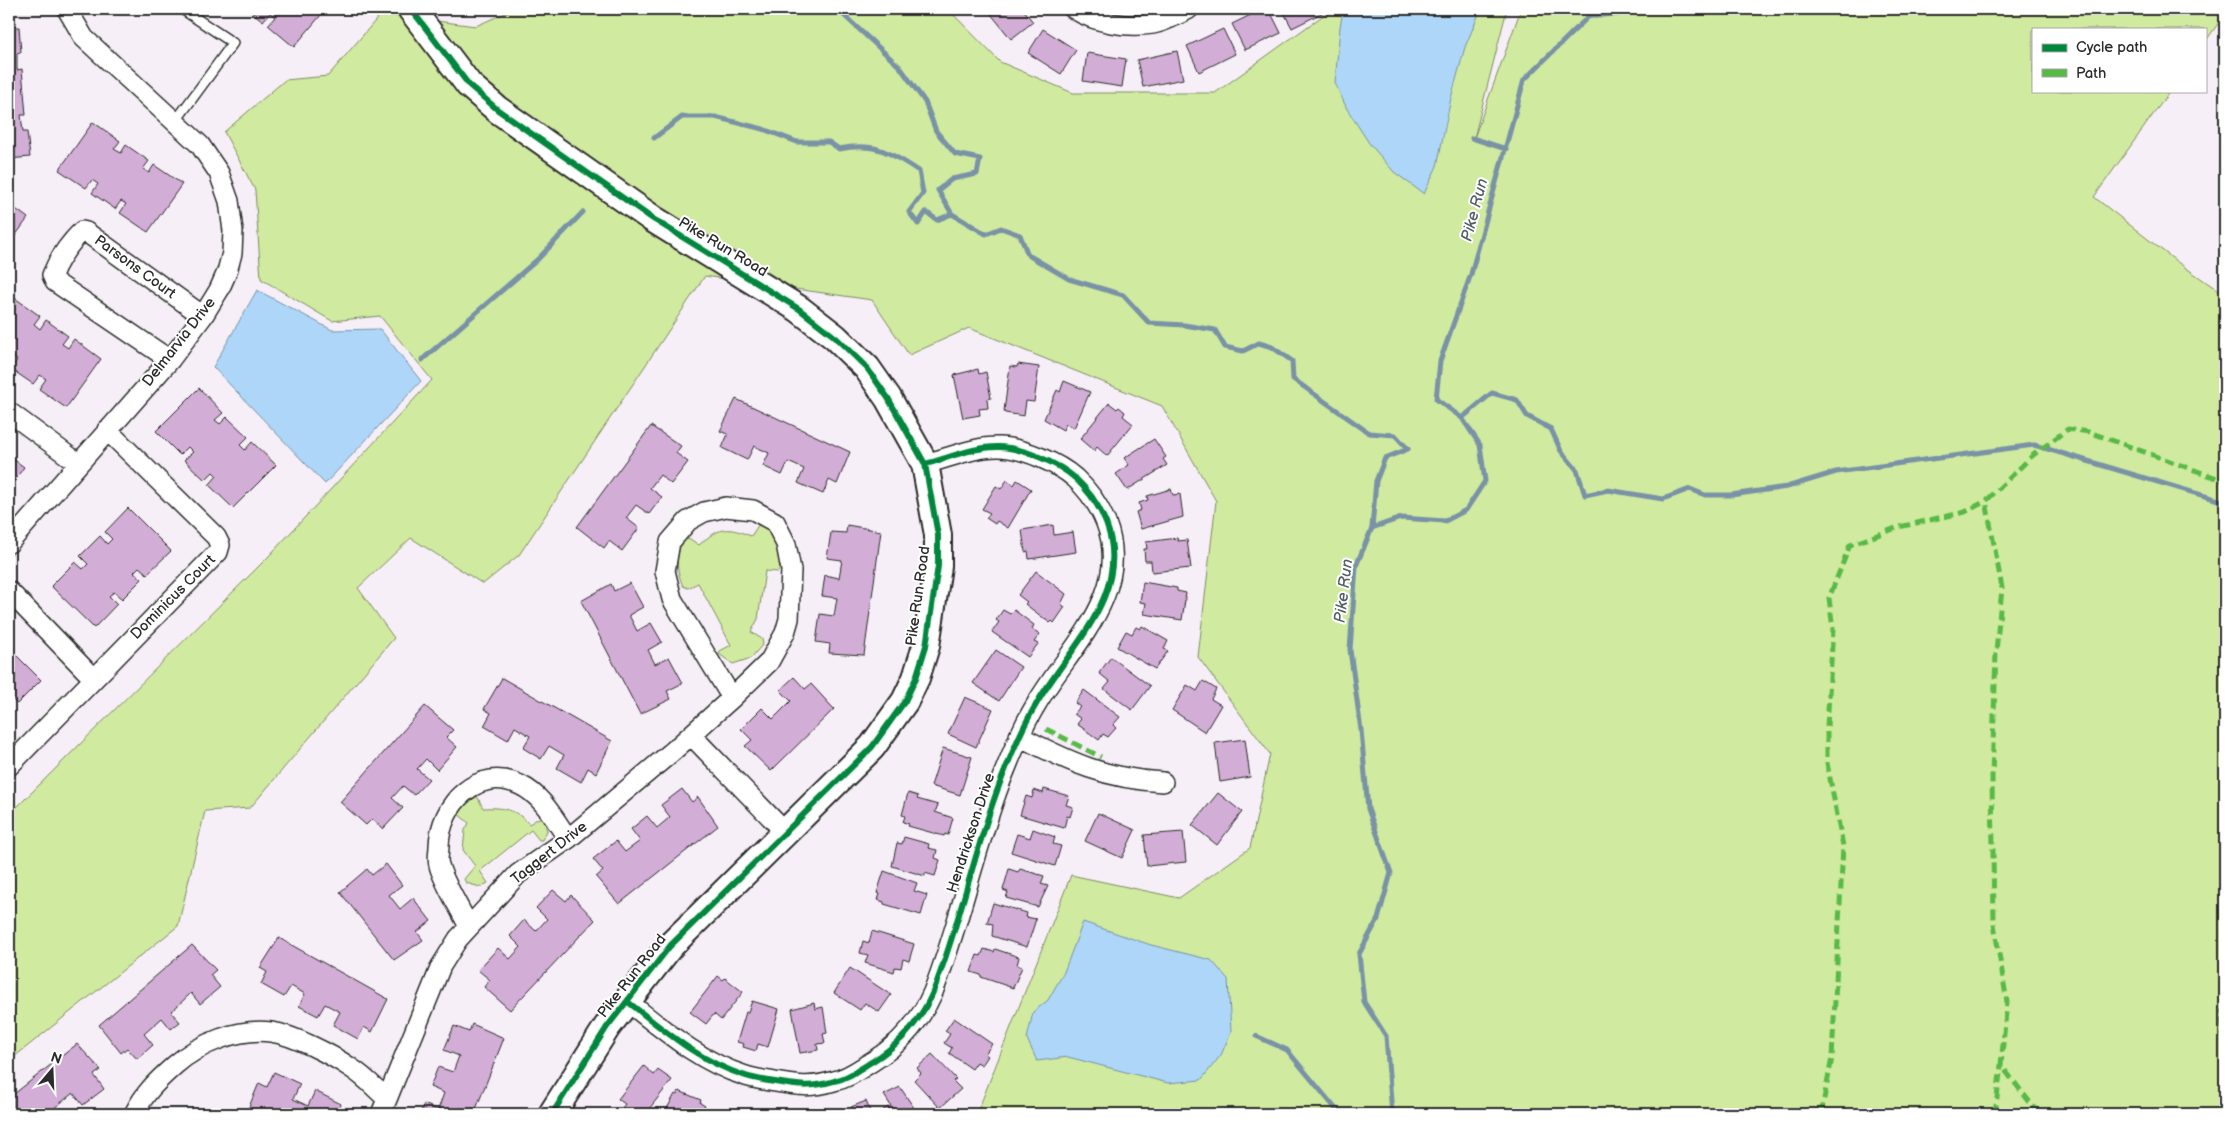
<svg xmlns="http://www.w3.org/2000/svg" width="2234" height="1123" viewBox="0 0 2234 1123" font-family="'Balsamiq Sans',sans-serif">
<rect width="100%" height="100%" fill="#f6eff7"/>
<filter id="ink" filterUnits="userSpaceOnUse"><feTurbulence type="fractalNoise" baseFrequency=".02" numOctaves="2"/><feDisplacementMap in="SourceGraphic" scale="10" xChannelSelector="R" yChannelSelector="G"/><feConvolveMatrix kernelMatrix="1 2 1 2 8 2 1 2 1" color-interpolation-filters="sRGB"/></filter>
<g filter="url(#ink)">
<path fill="#d0ea9f" stroke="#7e8a65" d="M514 9H948L1000 62 1073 93H1215L1332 9H1505L1506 13 1474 138 1521 9H2225V14L2205 42V29H2033V91H2170L2094 197 2176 261 2225 295V1114H974L979 1108 1071 875 1179 898 1250 848 1270 754 1198 657 1216 501 1162 406 969 328 909 355 872 300 705 276 519 555 483 584 411 538 358 588 394 638 250 808 205 811 178 926 9 1061V815L268 557 432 380 380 316 332 321 261 279 255 190 224 132 285 80 328 76 381 14 476 26Z
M759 524C776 527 778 553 781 566L778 572 765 571 758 619 751 632 762 639 763 644 751 658 733 664 719 654 720 651 731 645 698 583 688 588 683 586C676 571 674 550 687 537L699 545C719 527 727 526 751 536Z
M477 796 483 808C503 807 516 809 529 824L539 818H544L547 831 542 840H539L531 830 480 871 488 883 480 887 466 883 464 879 475 866 463 850 465 830 469 823 458 814 459 809Z"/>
<path fill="#add6f8" stroke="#7992a6" d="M1349 9H1481L1465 47 1451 98 1437 166 1424 194 1394 172 1369 143 1347 109 1335 83 1340 27 1342 16Z
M257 290 332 330 380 329 421 381 325 484 213 367Z
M1083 922 1151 945 1211 960 1228 979 1231 1032 1221 1055 1201 1080 1168 1083 1068 1057 1037 1061 1027 1039 1033 1012 1048 1000 1064 972Z"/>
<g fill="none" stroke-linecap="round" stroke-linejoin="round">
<path stroke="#7992a6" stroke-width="5" d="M837 9 900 67 925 102 936 131 955 154 980 159 977 174 952 179 938 190 952 214 986 234 1001 228 1020 235 1028 255 1069 279 1123 295 1149 323 1184 325 1215 330 1225 347 1243 351 1259 343 1272 347 1292 361 1293 379 1369 433 1395 435 1408 449 1385 458 1376 481 1372 528
M654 138 682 117H715L763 129 797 142H829L839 149C876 142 889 152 919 171L923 193 909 212 918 224 926 212 937 220 952 214
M1472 138 1506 149
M422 360 538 259 583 212
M1462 418 1492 393 1517 400 1527 416 1551 429 1561 451 1577 470 1585 495 1608 490 1663 499 1690 489 1705 495H1731L1787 487 1836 472 2034 445 2225 502
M1256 1036 1287 1050 1340 1114H1343
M1392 1114 1386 1036 1364 1002 1359 954 1378 919 1391 873 1368 809 1361 730 1350 650 1356 566 1372 528 1401 518 1445 521 1466 510 1485 481 1480 445 1462 418 1436 399 1440 361 1471 274 1524 80 1589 16 1630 13 1644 9"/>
</g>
<path fill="#d2add6" stroke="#2b2b2b" d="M248 9H326L294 47 268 25 275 17 270 13 263 21Z
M987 9H1023L1033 22 1011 39Z
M1263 9H1269L1281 33 1245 50 1232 24Z
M1282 9H1327L1328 10 1292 28Z
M9 27H19L21 52 17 53V70L22 69 26 115H21L23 132H27L30 157 9 159Z
M1043 29 1076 50 1061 74 1028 53Z
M1223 29 1235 54 1199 72 1187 46Z
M1177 51 1183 79 1143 87 1137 60Z
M1087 53 1126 59 1122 87 1083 81Z
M93 122 120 141 114 149 121 153 126 145 149 161 143 169 149 173 154 165 182 184 148 232 120 213 126 204 121 201 115 209 92 193 98 184 92 180 86 188 59 170Z
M9 204 28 218 13 239 10 237 9 239Z
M12 296 40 316 34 324 40 329 46 320 68 336 62 344 68 348 74 339 101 359 66 408 39 389 46 379 40 375 33 384 11 369 17 360 11 356 9 359V301Z
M1018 364 1039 367 1034 402 1026 401 1024 416 1005 413 1004 411 1010 366 1017 367Z
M978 369 979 374 986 372 991 398 987 399 988 408 979 409 980 415 963 418 954 375Z
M1064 381 1090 392 1074 428 1066 424 1063 430 1044 419 1057 390 1060 392Z
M199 388 223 413 215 420 220 424 227 417 248 437 240 445 245 450 252 442 276 465 233 508 209 485 217 476 213 472 205 480 184 460 193 452 188 447 180 455 156 431Z
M736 399 850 452 837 484 829 480 823 494 798 483 804 469 788 462 782 475 763 466 769 453 754 446 747 460 722 448 728 434 720 431Z
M1109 403 1117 409 1119 407 1125 412 1123 416 1133 424 1107 456 1097 447 1094 451 1080 439Z
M651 426 681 446 676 453 688 462 671 484 660 475 650 488 662 497 649 514 636 505 626 518 639 528 622 551 609 541 604 548 577 527Z
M1154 439 1166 457 1163 459 1167 465 1127 490 1116 474 1129 465 1124 458Z
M9 456 24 467 9 488Z
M1007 480 1014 485 1017 480 1031 489 1008 528 997 521 995 524 986 518 990 513 982 509 996 486 1001 489Z
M1171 489 1173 495 1180 494 1183 517 1141 529 1136 512 1141 510 1139 503 1148 500 1147 496Z
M128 508 171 551 147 574 139 567 134 572 142 579 122 599 114 592 109 596 117 604 94 628 51 586 75 562 83 569 88 564 80 556 100 536 107 544 112 539 105 532Z
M847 525 881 531 864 655 829 653 830 644 816 642 820 614 834 616 837 598 822 596 825 575 839 578 842 560 827 558 831 532 846 533Z
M1053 525 1054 535 1073 532 1076 552 1029 559 1028 551 1025 552 1022 530Z
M1177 538 1178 541 1187 540 1191 568 1152 572 1151 561H1145L1144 549H1147L1146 542Z
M1036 571 1066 594 1061 604 1065 607 1054 623 1052 621 1050 623 1025 604 1027 602 1018 595Z
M1143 582 1177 588V591L1186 593 1182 620 1144 614 1146 603 1140 602Z
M630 583 643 607 629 615 637 631 651 623 662 642 648 650 655 664 669 657 683 683 667 691 671 699 640 714 581 601 611 584 614 591Z
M1003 610 1010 614 1014 610 1034 625 1032 629 1040 634 1034 642 1038 644 1028 657 992 632 999 622 996 620Z
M1142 626 1168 641 1164 649 1168 651 1155 669 1117 647 1126 631 1132 634 1136 627 1140 629Z
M9 648 41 680 17 704 9 696Z
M996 650 1021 667 999 701 973 683Z
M1111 657 1150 686 1132 710 1104 689 1110 682 1099 673Z
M794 677 805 689 811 684 834 709 771 771 745 746 752 740 741 729 762 708 773 719 791 701 780 690Z
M502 678 612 741 596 773 588 768 581 782 557 768 564 755 549 746 541 759 523 748 530 736 515 727 508 740 484 726 491 713 484 709Z
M1203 681 1216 689 1211 699 1221 705 1205 732 1172 710 1187 685 1197 691Z
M1084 690 1120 717 1113 725 1116 728 1108 737 1103 734 1099 740 1077 724 1081 719 1074 714 1080 707 1075 703Z
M965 697 993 709 976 747 948 734Z
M425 706 453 730 446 737 457 747 437 770 426 759 417 769 429 779 414 795 403 786 392 798 403 808 383 829 372 819 366 825 340 802Z
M1245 739 1250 777 1220 782 1215 743Z
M943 748 972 757 960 795 931 786Z
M682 789 692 802 698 797 718 826 619 904 596 877 603 871 593 859 616 841 625 852 640 841 631 829 647 816 657 828 670 817 661 805Z
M1044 789 1069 796 1066 805 1073 807 1070 817 1067 816 1064 828 1020 815 1026 796 1032 798 1034 790 1043 793Z
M908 793 918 796 917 799 938 805 935 812 953 818 948 835 945 834 944 836 908 826 909 824 903 822 905 816 902 815Z
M1218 793 1242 812 1217 845 1192 825Z
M1098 813 1135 830 1122 858 1085 841Z
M1033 829 1055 837 1053 844 1061 846 1055 866 1011 852 1017 834 1030 838Z
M1183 832 1186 862 1147 866 1144 835Z
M904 837 929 844 928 848 937 850 935 858 940 860 935 876 925 873V876L892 866 897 843 902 844Z
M386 864 402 885 389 895 400 909 413 898 431 921 417 932 423 940 394 960 340 892 367 869 372 875Z
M1009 869 1018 872 1020 869 1044 876 1041 884 1048 886 1038 907 1006 898 1008 892 1003 890Z
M884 871 917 883 914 891 927 895 921 915 884 904V902L878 900 880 894 877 893Z
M553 890 566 901 571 895 595 920 510 1010 484 987 490 980 478 970 498 948 510 959 521 947 510 936 524 920 536 931 547 919 536 908Z
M993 903 1027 913 1026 917 1036 919 1027 947 992 936 993 924 987 923Z
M872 931 914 944 909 961 903 959 901 968 895 967 894 972 865 963 868 955 860 953 863 941 869 943Z
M279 938 388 999 372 1032 364 1027 358 1039 333 1025 340 1012 325 1004 318 1016 299 1006 305 994 291 986 284 997 261 984 267 972 260 968Z
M192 945 216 970 210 975 220 987 200 1004 191 993 171 1012 180 1022 171 1029 162 1018 144 1034 153 1045 137 1059 127 1048 121 1053 99 1025Z
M984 949 994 952 995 949 1019 957 1017 965 1022 967 1013 988 981 977V975L971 972 977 955 981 956Z
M850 968 891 995 879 1012 865 1003 860 1010 834 993Z
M718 976 723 980 725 978 743 992 721 1020 714 1014 706 1024 690 1012Z
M752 1001 779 1009 768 1047 758 1044 756 1051 743 1047 744 1044 737 1042 746 1012H748Z
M814 1003 815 1009 823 1007 827 1033 823 1034 825 1043 817 1044 818 1050 800 1053 792 1009Z
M954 1018 992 1044 985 1054 988 1056 982 1065 977 1062 972 1069 949 1053 952 1048 944 1043 950 1034 945 1031Z
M472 1024 504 1038 474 1114H420L424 1104 438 1110 444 1093 430 1087 438 1067 453 1072 459 1056 444 1050 454 1026 469 1032Z
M77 1044 101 1070 94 1075 104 1089 83 1105 73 1093 53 1109 57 1114H9V1098Z
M932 1054 956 1079 953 1081 961 1089 940 1108 914 1080 921 1073 917 1068Z
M644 1066 654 1075 658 1070 672 1080 645 1114H631L622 1108 625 1104 618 1099Z
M274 1072 300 1084 293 1099 308 1106 315 1091 341 1104 336 1114H246L259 1083 267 1087Z
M900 1087 918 1114H886L883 1110 891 1106 884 1095Z
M679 1091 701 1100 700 1103 705 1106 700 1114H664L675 1094 677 1095Z
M866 1101 871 1114H847L853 1112 851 1107Z
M717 1108 728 1110 736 1114H715Z"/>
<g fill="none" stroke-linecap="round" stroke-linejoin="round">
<g stroke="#2b2b2b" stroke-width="12">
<path id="lane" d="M175 122 233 43 182 9"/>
</g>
<g stroke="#2b2b2b" stroke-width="22">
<path id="street" d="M1074 9C1096 23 1127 28 1153 24 1165 22 1178 14 1189 9
M170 360 55 282 52 275C58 260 70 243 82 231L86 232 203 316
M9 412 78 463
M9 543 170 360 203 316 219 290 227 272 232 253 233 231 229 201 219 173 200 145 84 38 67 9
M9 591 93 678
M691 735 785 832
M1019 736C1069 762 1106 779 1163 782
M9 766 218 552 220 545 216 537 107 430
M469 927C461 910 443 882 439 865 437 860 439 852 439 846 440 804 478 765 520 785 542 795 555 820 568 839
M628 1002C664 1030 699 1061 743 1075 753 1079 764 1080 775 1082 798 1086 812 1088 834 1081 849 1078 861 1068 873 1061 900 1044 920 1022 933 992 960 924 974 851 1000 783 1011 756 1021 729 1037 703 1069 648 1133 593 1106 523 1099 505 1089 491 1075 478 1058 463 1023 448 1000 447 975 446 949 458 925 464
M134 1114C145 1092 157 1081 175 1065 200 1043 238 1028 271 1032 294 1035 332 1055 351 1068 364 1076 375 1088 386 1098
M381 1114 441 966 458 939 518 874 568 839 673 751 732 698 769 662 785 633 789 619 791 570 786 544 775 522 753 510 726 507 704 512 688 521 670 542 665 571 672 599 732 698"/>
</g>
<g stroke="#2b2b2b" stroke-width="30">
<path id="secondary" d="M411 9 469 85 498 110 653 219 799 309 835 337 867 368 888 398 925 464 938 535V566L926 646 916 678 905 701 872 747 670 946 607 1027 552 1114"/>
</g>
<use href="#lane" stroke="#fff" stroke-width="9"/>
<use href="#street" stroke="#fff" stroke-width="19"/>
<use href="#secondary" stroke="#fff" stroke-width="26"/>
<path stroke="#58b947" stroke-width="5" stroke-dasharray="10 5" stroke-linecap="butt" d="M1046 729 1101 757
M2225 1004 2222 1015 2225 1059
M1821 1114 1832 1058 1843 846 1827 763V727L1833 629 1829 598 1850 545 1899 527 1965 512 1986 501
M1995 1114 2001 1065
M2039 1114 2001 1065 2007 1002 1994 924 1992 777 1996 652 2002 588 1986 501 2032 456 2068 429 2089 432 2225 481"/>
<g stroke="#fff" stroke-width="9">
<path id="cycleway" d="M411 9 469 85 498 110 653 219 799 309 835 337 867 368 888 398 925 464 938 535V566L926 646 916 678 905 701 872 747 670 946 607 1027 552 1114
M628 1002C664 1030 699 1061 743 1075 753 1079 764 1080 775 1082 798 1086 812 1088 834 1081 849 1078 861 1068 873 1061 900 1044 920 1022 933 992 960 924 974 851 1000 783 1011 756 1021 729 1037 703 1069 648 1133 593 1106 523 1099 505 1089 491 1075 478 1058 463 1023 448 1000 447 975 446 949 458 925 464"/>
</g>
<use href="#cycleway" stroke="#00873e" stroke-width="6"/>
</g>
</g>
<g text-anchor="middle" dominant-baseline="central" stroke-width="4" stroke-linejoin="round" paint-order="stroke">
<g font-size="15" fill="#2b2b2b" stroke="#fff">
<text transform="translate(723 247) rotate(31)">Pike Run Road</text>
<text transform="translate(135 267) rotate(36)">Parsons Court</text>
<text transform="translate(179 342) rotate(-52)">Delmarvia Drive</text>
<text transform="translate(918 596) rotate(-82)">Pike Run Road</text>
<text transform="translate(173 597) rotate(-45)">Dominicus Court</text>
<text transform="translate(971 833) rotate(-72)">Hendrickson Drive</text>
<text transform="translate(549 853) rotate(-38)">Taggert Drive</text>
<text transform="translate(632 976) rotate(-52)">Pike Run Road</text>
</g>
<g font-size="16" font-style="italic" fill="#525e68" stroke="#fff">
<text transform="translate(1475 210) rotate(-75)">Pike Run</text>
<text transform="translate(1344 591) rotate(-83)">Pike Run</text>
</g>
</g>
<rect width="2234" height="1123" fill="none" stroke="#fff" stroke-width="30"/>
<rect x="15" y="15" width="2204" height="1093" fill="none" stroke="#2b2b2b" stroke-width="2" filter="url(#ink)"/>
<rect x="2032" y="28" width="175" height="65" fill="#ffffff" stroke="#aaaaaa"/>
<rect x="2042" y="44" width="25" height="8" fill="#00873e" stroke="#aaaaaa"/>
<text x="2076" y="52" font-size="15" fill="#2b2b2b">Cycle path</text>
<rect x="2042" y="69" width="25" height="8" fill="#58b947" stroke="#aaaaaa"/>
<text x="2076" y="78" font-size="15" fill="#2b2b2b">Path</text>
<g transform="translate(52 1070) rotate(19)" stroke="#ffffff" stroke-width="4" paint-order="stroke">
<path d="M0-4L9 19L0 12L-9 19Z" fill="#2b2b2b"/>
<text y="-8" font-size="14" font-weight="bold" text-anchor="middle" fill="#2b2b2b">N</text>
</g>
</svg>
